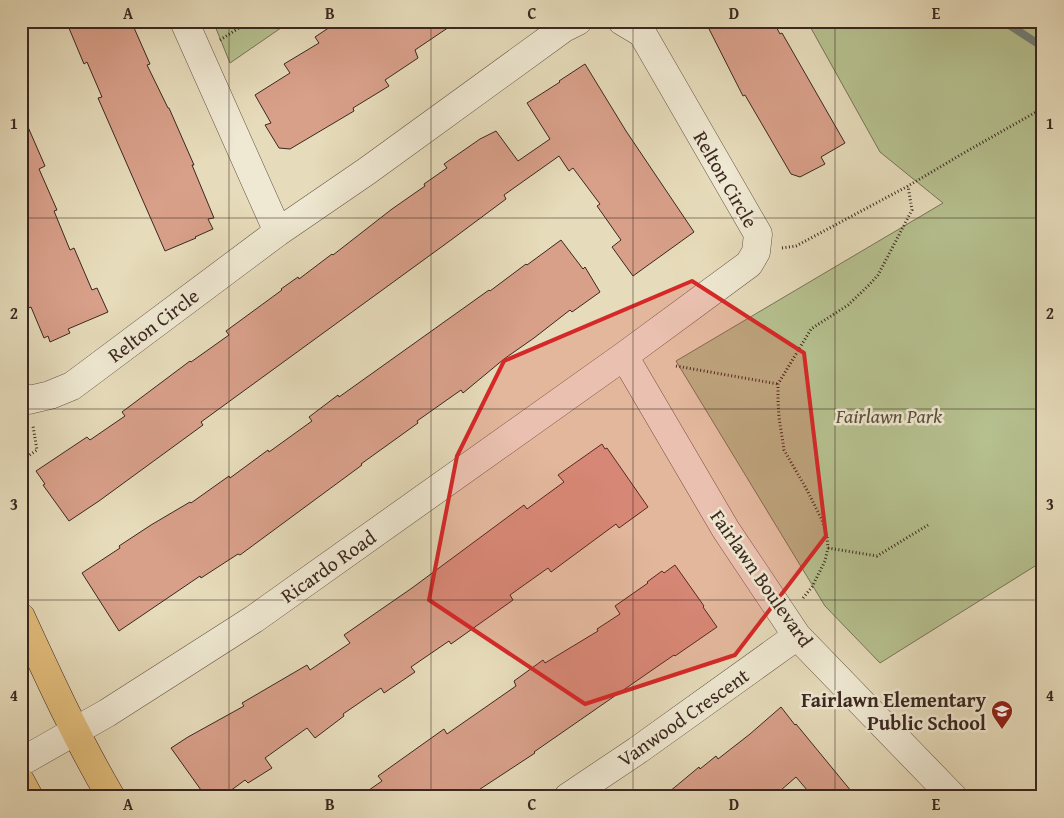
<svg xmlns="http://www.w3.org/2000/svg" width="1064" height="818" viewBox="0 0 1064 818" font-family="'Gentium Book Plus',serif">
<rect width="100%" height="100%" fill="#e6dbba"/>
<filter id="stains"><feTurbulence type="fractalNoise" baseFrequency=".004" numOctaves="4"/><feColorMatrix values="0 0 0 0 .2 0 0 0 0 .09 0 0 0 0 .02 0 0 0 .5 -.17"/></filter>
<radialGradient id="worn" r=".72"><stop offset=".6" stop-color="#630" stop-opacity="0"/><stop offset="1" stop-color="#630" stop-opacity=".3"/></radialGradient>
<path fill="#b6c08f" stroke="#787458" d="M213 21H291L230 63Z
M807 21H1043V561L880 663 825 606 676 361 943 203 880 152Z"/>
<g fill="none" stroke-linecap="round" stroke-linejoin="round">
<path stroke="#737f7b" stroke-width="8" d="M1003 21 1043 47"/>
</g>
<path fill="#d89f89" stroke="#3b2820" d="M66 21H131L150 64 147 65 168 108H169L194 165H192L214 218 208 219 213 229 195 237 196 238 165 251 98 98 102 97 87 62 84 64Z
M339 21H458L415 50 418 58 385 80 389 86 353 108 354 111 290 149 279 148 265 125 271 123 255 95 290 73 284 64 319 43 315 37Z
M705 21H773L780 34 782 33 845 143 821 157 825 164 800 177 791 174 745 95 743 96Z
M585 64 626 131 694 232 633 276 612 247 621 240 597 206 600 204 573 168 569 171 559 156 504 195 506 199 451 240 223 406 201 422 203 425 99 501 69 521 43 485 45 484 36 471 87 437 90 440 125 416 122 412 190 361 191 362 229 335 226 331 282 290 281 289 298 277 299 279 332 254 333 255 392 209 425 186 424 184 447 168 444 164 480 139 496 131 518 161 550 139 527 103 560 82 559 81Z
M21 111 45 166 39 169 57 210 54 211 70 250 74 248 92 290 97 288 108 312 68 329 70 333 50 342 48 336 44 338 31 307 21 311Z
M561 240 583 269 585 267 600 292 572 312 570 310 534 338 504 359 463 393 461 390 417 421 418 423 361 464 362 465 240 555 238 554 201 578 200 576 119 631 82 573 120 548 119 546 151 525 190 502 191 503 229 476 230 478 268 450 269 452 312 421 309 417 338 395 339 397 489 290 490 291 526 264 527 265Z
M602 444 605 449 607 448 648 507 619 528 616 524 551 572 548 568 510 595 513 600 451 644 449 641 411 667 415 672 384 693 381 688 343 714 344 716 315 738 307 728 265 758 272 768 248 783 245 780 222 797H206L171 748 188 737 244 706 242 703 307 665 310 670 350 643 344 635 412 588 524 505 527 509 564 482 558 475Z
M675 565 704 606 703 607 717 627 675 656 674 655 658 666 534 752 535 753 468 797H359L382 781 378 776 444 729 447 734 516 686 514 681 543 660 545 663 598 631 597 629 620 614 615 606 648 583 647 582 662 571 664 573Z
M781 707 795 725 796 724 856 797H813L796 777 773 797H663L699 767 700 769 716 756 718 759 750 734Z"/>
<g fill="none" stroke-linecap="round" stroke-linejoin="round">
<g stroke="#665546" stroke-width="29">
<path id="minor" d="M184 21 278 232
M624 356 726 530 797 636 953 797
M21 396 29 400 50 395 72 386 278 232 367 171 564 28 578 21
M21 762 107 713 254 619 624 356 749 264 756 252 758 234 642 33 622 21
M568 797 638 750 797 636"/>
</g>
<g stroke="#3b2820" stroke-width="29">
<path id="major" d="M21 617C49 678 77 739 111 797
M21 782 29 797"/>
</g>
<path stroke="#3b2820" stroke-width="3" stroke-dasharray="1 2.5" stroke-linecap="butt" d="M220 40 250 21
M782 248 796 246 908 186 962 154 1043 108
M676 366 778 384
M21 461 37 450 33 426
M828 548 877 556 928 525
M803 598 812 587 825 561 828 548 827 537 822 520 807 490 784 450 779 417 778 400V384L811 329 848 305 869 285 878 275 912 210 908 186"/>
<use href="#minor" stroke="#efe8d2" stroke-width="28"/>
<use href="#major" stroke="#e3be7d" stroke-width="28"/>
</g>
<path fill="#d62828" fill-opacity="0.2" stroke="#d62828" stroke-width="4" stroke-linejoin="round" d="M692 281 804 353 826 536 735 655 585 704 429 600 457 456 504 361Z"/>
<path fill="none" stroke="#3b2820" stroke-width="1" stroke-opacity="0.55" d="M229 21V797M431 21V797M633 21V797M835 21V797M21 218H1043M21 409H1043M21 600H1043"/>
<defs>
<g id="school-pin" transform="scale(1.125)"><path d="M0 17L-7.5 6A9.5 9.5 0 1 1 7.5 6Z" fill="#8f2418" stroke="#efe8d2"/><path d="M0-5L7-2L0 1L-7-2ZM-4 1L0 2.5L4 1V4Q0 6-4 4Z" fill="#fff"/></g>
</defs>
<g fill-rule="evenodd">
<use href="#school-pin" x="1002" y="711"/>
</g>
<g text-anchor="middle" dominant-baseline="central" stroke-width="5" stroke-linejoin="round" paint-order="stroke">
<g font-size="20" fill="#3b2820" stroke="#efe8d2">
<text transform="translate(726 179) rotate(60)">Relton Circle</text>
<text transform="translate(153 325) rotate(-37)">Relton Circle</text>
<text transform="translate(328 566) rotate(-35)">Ricardo Road</text>
<text transform="translate(762 578) rotate(55)">Fairlawn Boulevard</text>
<text transform="translate(683 717) rotate(-35)">Vanwood Crescent</text>
</g>
<g font-size="20" font-style="italic" fill="#5a4e3c" stroke="#efe8d2">
<text x="889" y="415">Fairlawn Park</text>
</g>
<g font-size="20" font-weight="bold" fill="#3b2820" stroke="#efe8d2" text-anchor="end">
<text x="986" y="699">Fairlawn Elementary<tspan x="986" dy="23">Public School</tspan></text>
</g>
</g>
<rect width="1064" height="818" fill="none" stroke="#e6dbba" stroke-width="55"/>
<rect x="28" y="28" width="1008" height="762" fill="none" stroke="#3b2820" stroke-width="2"/>
<g font-size="16" text-anchor="middle" font-weight="bold" fill="#3b2820">
<text x="128" y="19">A</text>
<text x="330" y="19">B</text>
<text x="532" y="19">C</text>
<text x="734" y="19">D</text>
<text x="936" y="19">E</text>
<text x="14" y="129">1</text>
<text x="1050" y="129">1</text>
<text x="14" y="319">2</text>
<text x="1050" y="319">2</text>
<text x="14" y="510">3</text>
<text x="1050" y="510">3</text>
<text x="14" y="701">4</text>
<text x="1050" y="701">4</text>
<text x="128" y="810">A</text>
<text x="330" y="810">B</text>
<text x="532" y="810">C</text>
<text x="734" y="810">D</text>
<text x="936" y="810">E</text>
</g>
<rect width="100%" height="100%" filter="url(#stains)"/>
<rect width="100%" height="100%" fill="url(#worn)"/>
</svg>
